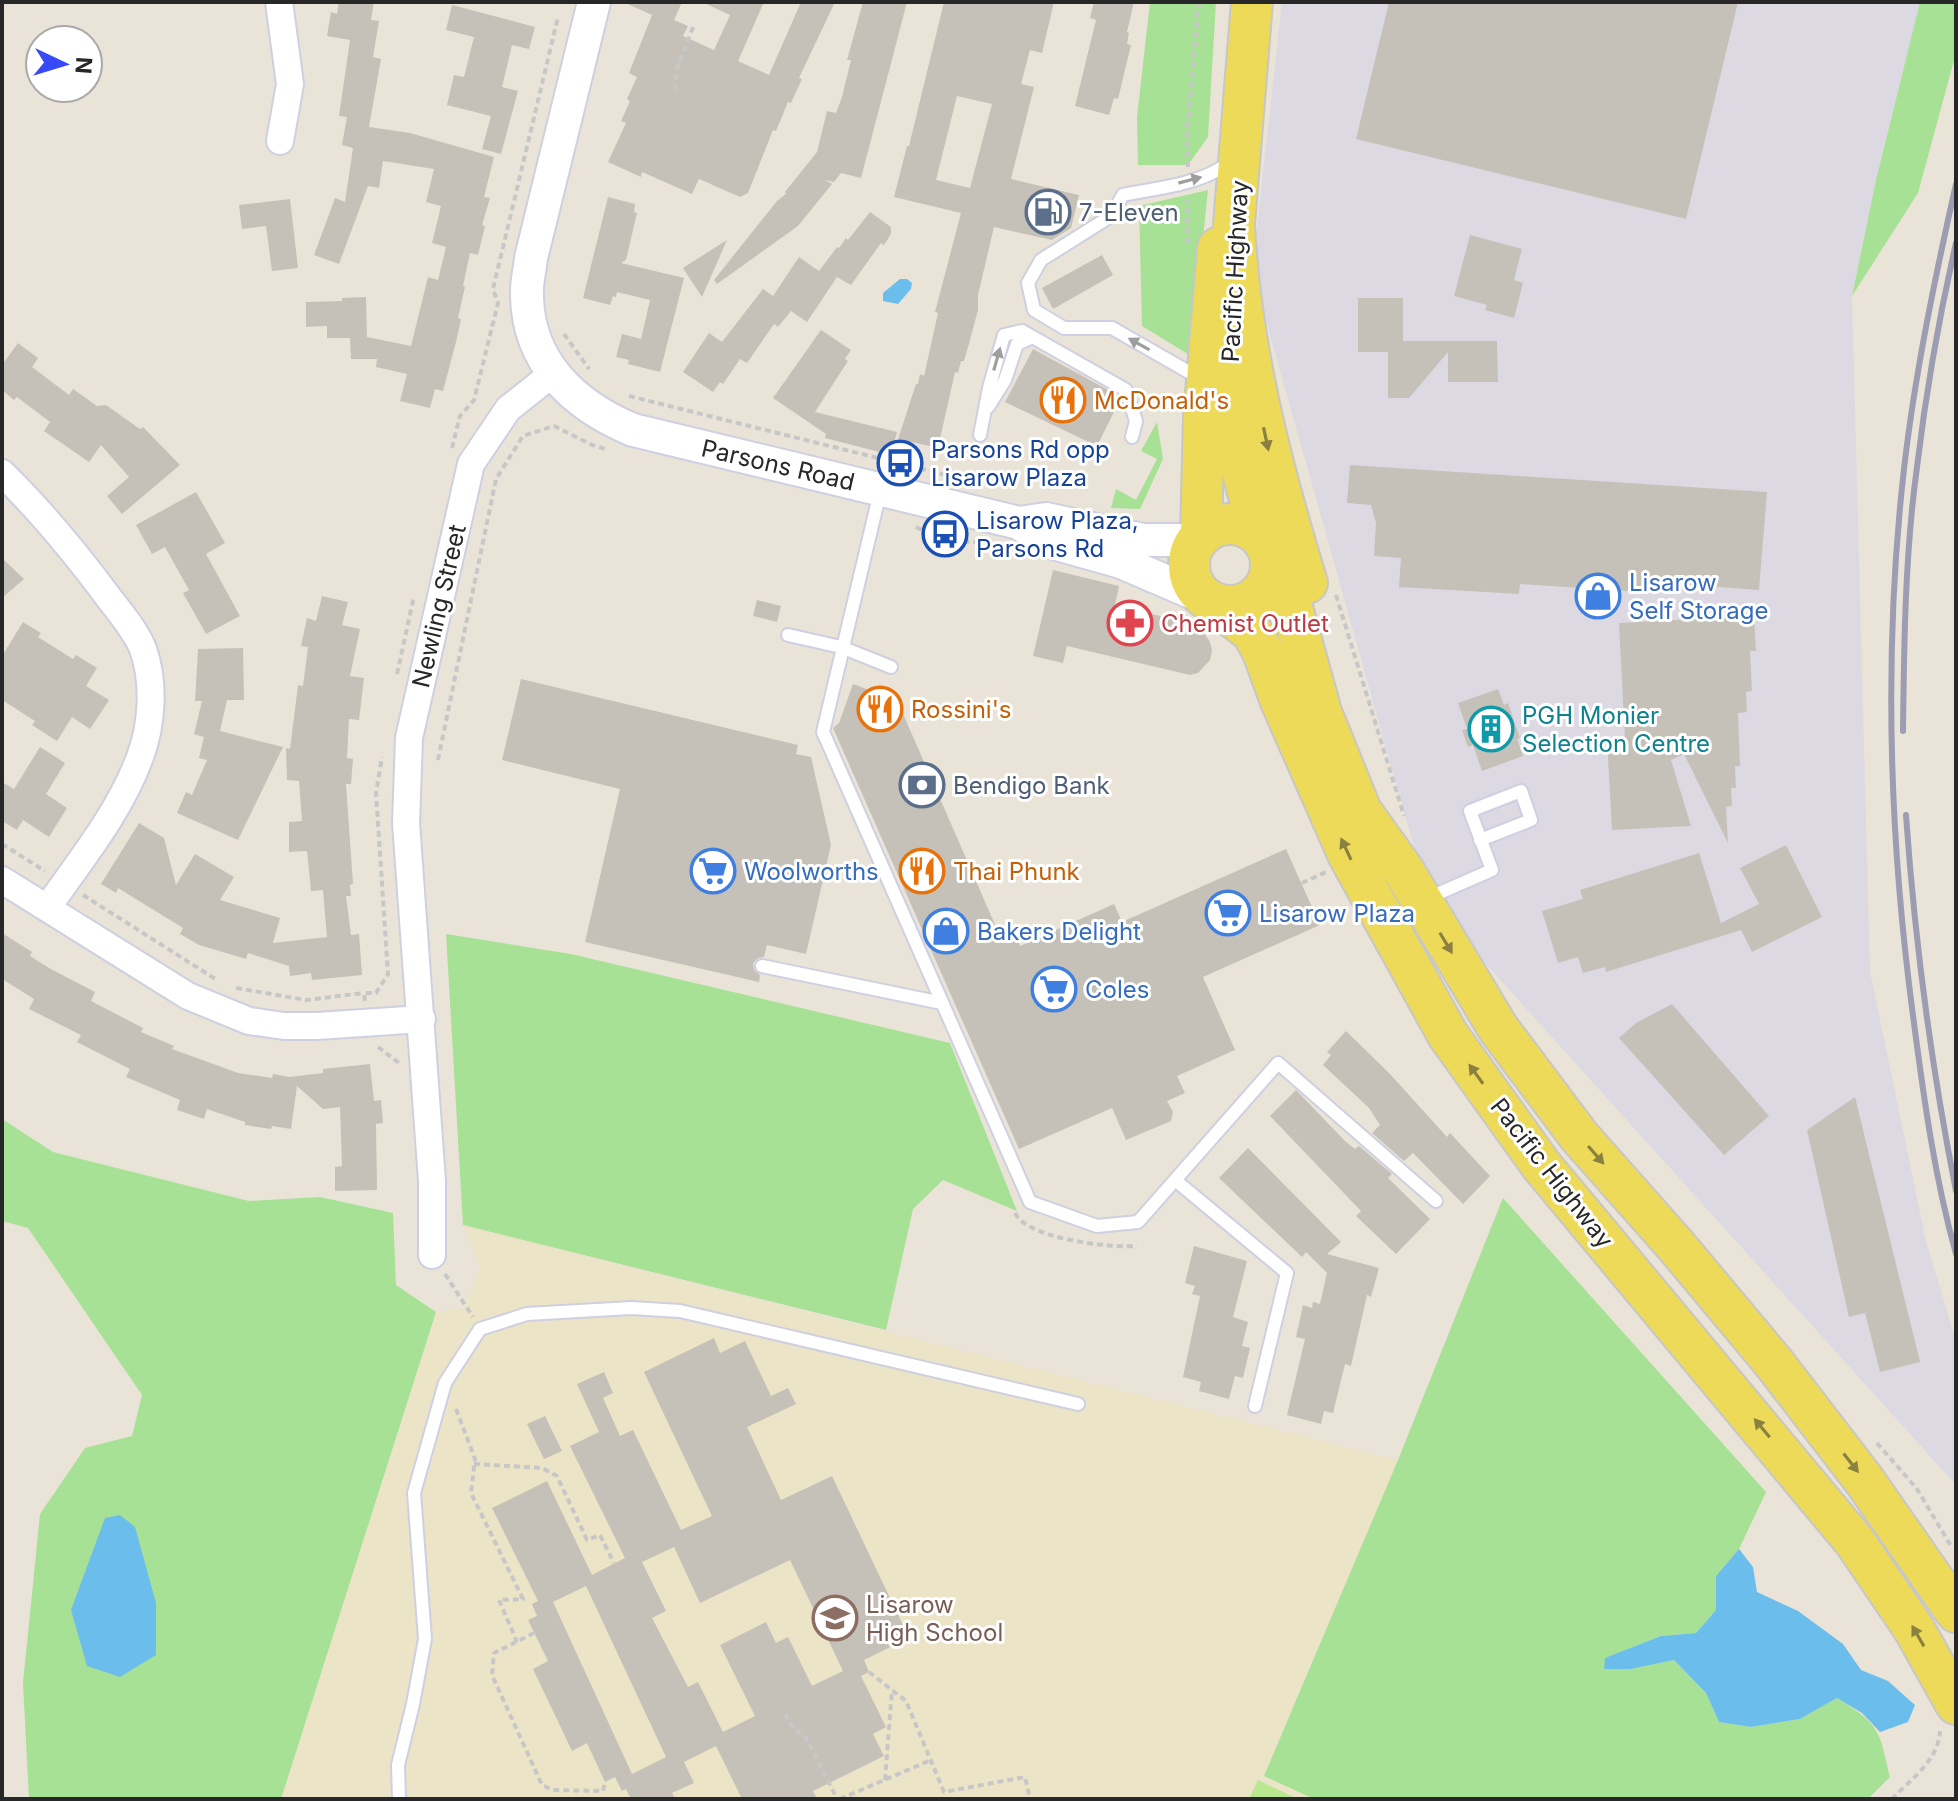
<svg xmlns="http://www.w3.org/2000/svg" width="1958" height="1801" viewBox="0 0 1958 1801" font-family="Inter,sans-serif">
<rect width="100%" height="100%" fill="#eae4d8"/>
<path fill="#ddd9e2" d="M1282 2H1920L1876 180 1852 296 1870 971 1926 1241 1956 1341V1485L1429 901 1252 271Z"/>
<path fill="#ece4c7" d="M463 1225 1398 1460 1264 1775 1314 1799H281L436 1312 465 1307 480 1268Z"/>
<path fill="#a7e195" d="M1150 2H1216L1208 137 1188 165H1138L1137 117Z
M1920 2H1956V53L1918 193 1852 296 1876 180Z
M1208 190 1191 356 1142 326 1139 206Z
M1157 422 1163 459 1140 509 1111 508 1116 489 1136 500 1157 459 1141 451Z
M446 934 571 954 950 1043 1017 1211 943 1180 913 1209 886 1330 463 1225Z
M2 1119 53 1152 249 1201 320 1197 393 1213 396 1285 436 1312 281 1799H29L23 1683 40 1514 85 1448 132 1436 142 1395 28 1228 2 1221Z
M1503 1198 1766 1492 1739 1549 1716 1576V1610L1696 1633 1661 1636 1606 1658 1631 1669 1674 1660 1706 1693 1719 1722 1751 1727 1800 1719 1837 1698C1880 1725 1879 1729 1890 1777L1868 1799H1314L1264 1776 1398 1460Z"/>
<path fill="#bae890" d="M1258 1780 1298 1799H1249Z"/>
<path fill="#6bbdec" d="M900 279H907L912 283 911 289 898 304 883 301V293Z
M120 1515 135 1527 156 1603V1655L120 1677 87 1666 71 1610 105 1518Z
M1739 1549 1753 1567 1757 1592 1798 1611 1843 1644 1861 1670 1888 1681 1915 1705 1908 1722 1880 1732 1862 1713 1837 1698 1800 1719 1751 1727 1719 1722 1706 1693 1674 1660 1631 1669H1604L1605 1658 1661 1636 1696 1633 1716 1610V1576Z"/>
<path fill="#c5c1b8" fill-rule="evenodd" d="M339 2H374L371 20 379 21 373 57 381 59 369 127 410 133 494 157 484 197 490 198 482 225 485 226 478 255 470 253 463 286 465 287 458 318 461 319 457 338 443 391 435 389 430 408 400 401 407 374 376 367 377 359H351L350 338H327V326L306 327V302L342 301V298L366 297 367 337 411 346 428 277 438 280 446 247 432 243 441 206 426 202 434 169 383 161 379 188 368 186 339 264 314 255 335 198 345 202 353 148 342 145 347 117 339 116 350 40 327 36 331 12 337 14Z
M623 2H682L674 20 688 26 683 36 714 50 730 15 702 2H764L738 61 769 75 801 2H835L799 78 802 79 791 103 788 102 776 131 773 130 748 193 740 197 699 179 692 194 642 172 641 177 608 162 626 123 621 121 630 101 627 99 637 77 629 73 652 15Z
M863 2H907L861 178 841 173 834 182 825 180 832 184 798 226 717 284 714 280 777 201 786 194 785 192 817 152 827 111 836 113 842 97 851 60H847Z
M944 2H1054L1042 53 1030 50 1021 84 1034 87 1011 179 1079 195 1071 228 1052 240 994 227 978 295V310L970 340 964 361H961L958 373 955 372 938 448 898 439 916 384H918L920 374 924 376 938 313 935 312 961 213 894 197 907 146H909ZM957 96 992 104 970 188 936 180Z
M1094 2H1134L1127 32 1129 33 1127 44 1131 45 1118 99 1114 98 1109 115 1075 106 1096 20 1090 18Z
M1389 2H1738L1686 219 1356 139Z
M452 5 535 27 529 49 512 45 502 87 518 91 501 154 482 149 491 116 447 105 454 75 464 77 474 37 446 30Z
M608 197 635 204 634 212 637 213 626 260 621 263 684 278 660 372 628 364 629 360 616 357 622 334 641 339 650 300 617 292 616 297 613 296 610 305 583 298Z
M290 199 298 268 272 271 266 226 242 229 239 205Z
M870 212 891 227V234L884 245 881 243 851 285 837 277 807 322 791 311 778 327 774 324 747 363 740 359 723 384 720 382 713 392 683 372 709 333 722 342 763 289 773 296 799 257 819 271 837 247 839 248 846 238 848 240Z
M1470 235 1522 249 1514 280 1523 283 1514 318 1485 310 1487 305 1454 296Z
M727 240 702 297 683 268Z
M1102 255 1113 275 1053 309 1042 288Z
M1358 298H1403V341H1497L1498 382H1448V352L1409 398H1388V352H1358Z
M821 330 851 350 845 359 848 361 815 412 897 432 891 455 825 438 826 434 773 398Z
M18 343 38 358 32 367 69 395 73 389 97 406 106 405 140 429 143 427 180 465 122 514 107 496 129 477 101 445 89 462 44 431 50 422 17 397 14 400 2 390V365Z
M1033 349 1119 396 1120 400 1097 446 1005 402Z
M1350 465 1767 492 1759 590 1643 581 1642 592 1520 584 1519 594 1399 587 1401 558 1374 556 1376 523 1371 505 1347 503Z
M196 492 225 543 206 554 240 616 206 634 183 593 189 590 165 547 152 554 136 525Z
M2 558 24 579 2 598Z
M1053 570 1119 586 1115 605 1193 624 1204 633 1210 642 1212 650 1210 660 1198 673 1190 675 1067 646 1063 663 1033 656Z
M322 596 348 602 342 625 360 629 350 676 364 678 359 720 349 719 347 758 353 759 351 784H346L353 884 350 885 351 896H346L351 935 359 934 362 975 312 980 311 973 290 976 289 966 248 953 246 959 199 945 180 934 183 928 118 888 116 893 101 884 139 823 164 838 176 885 195 854 234 877 220 900 280 918 273 943 327 937 323 890 311 891 307 851 289 852V822L302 821 299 781 287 780 286 748 290 749 298 685 303 686 308 647 301 646 307 618 316 621Z
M757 600 781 606 777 622 753 616Z
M1754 616 1756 651H1750L1752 691 1746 692 1747 712 1738 713 1740 766H1735L1736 788H1731L1732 806 1726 807 1728 843 1684 754 1671 760 1691 826 1612 830 1607 740 1625 739 1619 623Z
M23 622 41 633 38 637 73 659 76 655 97 668 86 686 109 700 90 729 72 717 57 741 32 725 35 721 2 700V656Z
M243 648 244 700H227L220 731 283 747 238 840 177 813 186 792 192 795 207 760 199 758 204 737 194 734 202 701H195L198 649Z
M521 679 798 745 796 754 811 757 831 845 806 954 767 945 764 957 758 958 753 963 754 970 760 975 759 982 585 942 620 789 502 760Z
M853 684 897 700 1003 943 1017 938 1020 946 1114 904 1122 922 1286 849 1320 925 1203 977 1235 1050 1177 1076 1185 1093 1167 1101 1173 1112 1171 1121 1126 1140 1112 1108 1019 1149 833 728 839 723Z
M1498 689 1504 705 1508 703 1520 738 1517 739 1523 756 1482 771 1473 745 1468 747 1462 730 1467 729 1458 703Z
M40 747 65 763 46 794 67 808 49 837 23 820 17 830 2 821V782L14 789Z
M1786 845 1822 917 1752 952 1741 930 1606 972 1605 967 1583 973 1578 957 1558 963 1542 911 1583 899 1580 890 1699 853 1721 923 1759 904 1740 868Z
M2 933 32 952 30 956 49 968 95 992 91 1001 143 1028 141 1032 174 1046 172 1049 238 1073 272 1078 273 1074 289 1077 323 1073V1069L370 1064 374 1101 381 1100 383 1123 376 1124 377 1190 335 1191V1167L342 1166 340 1107 323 1109 297 1086 291 1129 272 1126 271 1129 245 1125V1122L207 1109 204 1119 177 1110 180 1100 126 1077 130 1069 77 1042 81 1035 29 1009 34 999 2 979Z
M1672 1004 1769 1116 1724 1155 1619 1038 1636 1023Z
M1346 1031 1390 1074 1447 1137 1450 1133 1490 1176 1463 1204 1413 1153 1404 1161 1372 1133 1380 1125 1369 1108 1323 1065 1331 1055 1327 1052Z
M1296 1090 1345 1141 1355 1149 1359 1146 1392 1174 1388 1178 1430 1219 1396 1254 1356 1216 1361 1211 1270 1116Z
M1855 1097 1920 1362 1880 1372 1865 1313 1849 1317 1807 1130Z
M1248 1148 1341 1242 1327 1254 1379 1268 1371 1297 1367 1295 1351 1366 1345 1364 1333 1413 1324 1411 1321 1424 1287 1415 1305 1339 1296 1337 1303 1305 1312 1308 1313 1302 1320 1304 1327 1273 1306 1252 1302 1257 1219 1178Z
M1194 1246 1247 1261 1233 1317 1248 1322 1242 1346 1250 1348 1243 1378 1235 1376 1229 1399 1199 1391 1201 1382 1183 1377 1200 1296 1192 1294 1195 1286 1185 1283Z
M714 1338 720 1353 745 1341 771 1396 788 1388 796 1404 747 1427 781 1500 832 1476 909 1638 864 1660 869 1672 861 1676 886 1727 873 1734 884 1756 813 1791 817 1799H742L716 1746 684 1762 694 1783 672 1793 675 1799H631L626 1789 622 1791 615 1777 605 1782 587 1743 572 1751 533 1669 548 1661 528 1620 537 1616 532 1604 538 1601 492 1508 547 1481 592 1575 625 1558 570 1446 599 1432 577 1384 604 1372 613 1393 603 1398 620 1436 633 1430 681 1530 712 1516 644 1372ZM674 1547 700 1603 790 1560 843 1671 812 1686 788 1637 776 1643 766 1622 720 1645 755 1716 723 1732 698 1682 688 1687 652 1618 666 1611 642 1562ZM586 1586 666 1757 632 1774 553 1602Z
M545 1416 562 1451 544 1459 527 1424Z"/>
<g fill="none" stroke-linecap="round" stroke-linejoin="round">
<g stroke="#ced0e1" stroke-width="16">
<path id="service" d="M1201 379 1112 328H1064L1034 310 1028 283 1041 260 1111 216 1123 195C1157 188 1197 185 1226 165
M988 407 1005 380 1017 344 1033 337
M980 435 989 388 1004 335 1022 331 1126 390 1136 421 1132 437
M880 492 823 732 1030 1202 1097 1226 1138 1222 1278 1063 1436 1201
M788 635 841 647 891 667
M1428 898 1492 870 1470 811 1521 791 1531 820 1480 840
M762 966 942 1003
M1175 1180 1287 1273 1255 1406
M399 1799 398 1765 413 1704 425 1639 414 1493 445 1383 480 1329 527 1314 631 1308 680 1311 1078 1404"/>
</g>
<g stroke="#ced0e1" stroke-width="30">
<path id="minor" d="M279 2 290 84 280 141
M2 473C41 511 77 555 109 598 121 614 136 631 143 649 155 683 152 725 140 757 120 812 80 861 47 908
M2 880 188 996 249 1021 284 1026H317L422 1019
M432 1255V1181L406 823 409 738 471 464 508 409 552 374"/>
</g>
<g stroke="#ced0e1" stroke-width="36">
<path id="tertiary" d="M594 2 531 258C530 270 526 283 527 296 528 363 575 406 633 430L1019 523 1046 519 1143 540H1197
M1019 523 1043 540 1121 562 1207 599"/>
</g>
<g stroke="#c7c7c7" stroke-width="44">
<path id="primary" d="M1234 224C1240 346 1271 466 1307 583
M1232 249 1252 2
M1230 373 1240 462 1260 537
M1189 565a41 41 0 1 1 82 0a41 41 0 1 1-82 0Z
M1201 536 1204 417 1218 248
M1266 544 1283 575 1321 712 1361 811 1404 871 1498 1028 1579 1136 1678 1248 1774 1363 1864 1480 1956 1612
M1214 603 1252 632 1263 652 1280 699 1348 854 1448 1035 1541 1165 1855 1542 1914 1629 1956 1704"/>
</g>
<path stroke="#c7c7c7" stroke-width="4" stroke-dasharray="6 4" stroke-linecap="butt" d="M675 90 677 69 693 27
M1188 167V123L1199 2
M1187 243V200
M564 334 589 369
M629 396 978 483
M452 448 460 416 474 400 498 303 493 289 558 17
M916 527C935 537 954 542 976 542
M1336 595 1404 816
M397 674 414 596
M438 760 496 479 523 436 554 426 592 445 605 449
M2 844 45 871
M1302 883 1326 872
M83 895 217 980
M236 988 306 1000 364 993
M365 1001 364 993H376L388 974 376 793 382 757
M378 1047 399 1063
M1015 1213C1028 1239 1109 1248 1137 1246
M445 1274 473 1317
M456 1409 475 1459 471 1493 523 1599 499 1600 517 1642
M1877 1443 1917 1489 1951 1546
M474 1464 542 1468 557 1476 587 1540 600 1535 614 1563
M534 1633 494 1653 492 1675 542 1785 553 1790 603 1791 605 1782
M869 1672 906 1701 944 1792 1025 1777 1030 1799
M785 1714 793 1728 807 1739 837 1799
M885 1780 892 1690
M840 1799 931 1760
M1892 1799C1910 1780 1939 1760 1940 1731"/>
<use href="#service" stroke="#fff" stroke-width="12"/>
<use href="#minor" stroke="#fff" stroke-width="26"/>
<use href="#tertiary" stroke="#fff" stroke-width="32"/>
<use href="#primary" stroke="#eeda59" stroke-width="40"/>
<path stroke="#9c9db2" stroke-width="6" d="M1956 184C1935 278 1915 373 1904 469 1883 653 1889 839 1914 1023 1924 1100 1935 1179 1956 1254
M1903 731C1904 644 1905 554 1917 467 1926 392 1939 317 1956 243
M1906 815C1915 944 1931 1065 1956 1191"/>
</g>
<defs><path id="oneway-solid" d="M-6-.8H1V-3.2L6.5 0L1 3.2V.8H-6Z" transform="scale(2)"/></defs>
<g fill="#9e9e9e">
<use href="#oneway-solid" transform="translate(1190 180) rotate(-15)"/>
<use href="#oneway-solid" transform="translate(1139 344) rotate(-151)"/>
<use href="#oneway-solid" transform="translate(997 359) rotate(-74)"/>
</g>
<g fill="#8a8040">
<use href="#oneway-solid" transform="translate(1266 439) rotate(78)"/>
<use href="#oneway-solid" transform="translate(1346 849) rotate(-115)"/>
<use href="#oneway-solid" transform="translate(1446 943) rotate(59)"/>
<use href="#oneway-solid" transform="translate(1476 1074) rotate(-126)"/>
<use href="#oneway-solid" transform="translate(1596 1155) rotate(49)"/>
<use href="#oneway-solid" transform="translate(1762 1428) rotate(-130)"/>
<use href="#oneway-solid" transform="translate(1851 1463) rotate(52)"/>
<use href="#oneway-solid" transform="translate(1918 1636) rotate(-120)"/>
</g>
<defs>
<g id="fuel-ring" transform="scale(2.3)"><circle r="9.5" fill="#fff" stroke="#5c6f8a" stroke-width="1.5"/><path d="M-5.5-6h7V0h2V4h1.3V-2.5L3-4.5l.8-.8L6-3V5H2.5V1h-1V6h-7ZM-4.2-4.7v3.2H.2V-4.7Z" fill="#5c6f8a"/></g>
<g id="restaurant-ring" transform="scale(2.3)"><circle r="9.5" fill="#fff" stroke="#e8710a" stroke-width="1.5"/><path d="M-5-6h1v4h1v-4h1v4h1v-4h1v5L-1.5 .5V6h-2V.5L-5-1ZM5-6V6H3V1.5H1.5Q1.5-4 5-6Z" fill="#e8710a"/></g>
<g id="bus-ring" transform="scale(2.3)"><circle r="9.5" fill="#fff" stroke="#1a4fb4" stroke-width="1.5"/><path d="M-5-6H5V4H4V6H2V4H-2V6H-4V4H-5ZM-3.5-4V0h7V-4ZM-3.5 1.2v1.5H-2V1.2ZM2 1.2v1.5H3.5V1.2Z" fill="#1a4fb4"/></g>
<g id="shop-ring" transform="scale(2.3)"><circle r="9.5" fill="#fff" stroke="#3f7fe0" stroke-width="1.5"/><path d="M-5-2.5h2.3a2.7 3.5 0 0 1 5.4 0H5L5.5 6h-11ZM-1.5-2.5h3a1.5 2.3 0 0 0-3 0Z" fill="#3f7fe0"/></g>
<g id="pharmacy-ring" transform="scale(2.3)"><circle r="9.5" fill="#fff" stroke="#e0444e" stroke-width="1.5"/><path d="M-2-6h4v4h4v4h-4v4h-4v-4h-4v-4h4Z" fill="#e0444e"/></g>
<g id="building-ring" transform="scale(2.3)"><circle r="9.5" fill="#fff" stroke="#0f9aa8" stroke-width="1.5"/><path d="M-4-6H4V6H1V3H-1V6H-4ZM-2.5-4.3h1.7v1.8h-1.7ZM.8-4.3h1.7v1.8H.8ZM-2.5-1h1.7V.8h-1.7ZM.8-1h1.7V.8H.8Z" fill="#0f9aa8"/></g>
<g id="bank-ring" transform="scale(2.3)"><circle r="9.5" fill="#fff" stroke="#5c6f8a" stroke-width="1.5"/><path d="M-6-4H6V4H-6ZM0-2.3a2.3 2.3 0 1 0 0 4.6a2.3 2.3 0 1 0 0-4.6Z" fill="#5c6f8a"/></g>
<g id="supermarket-ring" transform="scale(2.3)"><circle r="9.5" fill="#fff" stroke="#3f7fe0" stroke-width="1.5"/><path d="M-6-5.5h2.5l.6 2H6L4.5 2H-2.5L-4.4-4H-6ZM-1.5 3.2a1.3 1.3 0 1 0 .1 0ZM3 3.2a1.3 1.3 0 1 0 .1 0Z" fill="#3f7fe0"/></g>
<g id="school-ring" transform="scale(2.3)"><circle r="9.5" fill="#fff" stroke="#8d6e63" stroke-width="1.5"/><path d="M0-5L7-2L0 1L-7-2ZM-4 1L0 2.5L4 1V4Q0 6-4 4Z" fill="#8d6e63"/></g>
</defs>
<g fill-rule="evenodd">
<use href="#fuel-ring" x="1048" y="212"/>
<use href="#restaurant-ring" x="1063" y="400"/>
<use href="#bus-ring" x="900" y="463"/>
<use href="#bus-ring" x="945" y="534"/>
<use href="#shop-ring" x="1598" y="596"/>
<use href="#pharmacy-ring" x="1130" y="623"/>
<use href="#restaurant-ring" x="880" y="709"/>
<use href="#building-ring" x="1491" y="729"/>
<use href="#bank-ring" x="922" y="785"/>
<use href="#supermarket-ring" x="713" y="871"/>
<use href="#restaurant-ring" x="922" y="871"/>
<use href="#supermarket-ring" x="1228" y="913"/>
<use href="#shop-ring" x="946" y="931"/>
<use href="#supermarket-ring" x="1054" y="989"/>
<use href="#school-ring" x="835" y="1618"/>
</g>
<g text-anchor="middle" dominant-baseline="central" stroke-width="6" stroke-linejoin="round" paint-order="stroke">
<g font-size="24" fill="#4e5e75" stroke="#fff" text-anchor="start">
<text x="1079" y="212">7-Eleven</text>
<text x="953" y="785">Bendigo Bank</text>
</g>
<g font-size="24" fill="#272727" stroke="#fff">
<text transform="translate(1235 271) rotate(-87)">Pacific Highway</text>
<text transform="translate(778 465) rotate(13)">Parsons Road</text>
<text transform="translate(439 606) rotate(-77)">Newling Street</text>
<text transform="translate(1552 1173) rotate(52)">Pacific Highway</text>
</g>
<g font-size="24" fill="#c56008" stroke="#fff" text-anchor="start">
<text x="1094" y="400">McDonald's</text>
<text x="911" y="709">Rossini's</text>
<text x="953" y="871">Thai Phunk</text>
</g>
<g font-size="24" fill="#164399" stroke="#fff" text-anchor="start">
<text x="931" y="449">Parsons Rd opp<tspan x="931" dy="28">Lisarow Plaza</tspan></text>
<text x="976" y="520">Lisarow Plaza,<tspan x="976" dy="28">Parsons Rd</tspan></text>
</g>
<g font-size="24" fill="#366cbe" stroke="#fff" text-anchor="start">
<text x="1629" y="582">Lisarow<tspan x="1629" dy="28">Self Storage</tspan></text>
<text x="744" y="871">Woolworths</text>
<text x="1259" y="913">Lisarow Plaza</text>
<text x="977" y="931">Bakers Delight</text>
<text x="1085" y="989">Coles</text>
</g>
<g font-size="24" fill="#be3a42" stroke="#fff" text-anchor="start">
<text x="1161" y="623">Chemist Outlet</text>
</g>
<g font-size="24" fill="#0d838f" stroke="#fff" text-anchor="start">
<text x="1522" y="715">PGH Monier<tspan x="1522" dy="28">Selection Centre</tspan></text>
</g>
<g font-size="24" fill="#785e54" stroke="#fff" text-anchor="start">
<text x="866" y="1604">Lisarow<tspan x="866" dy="28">High School</tspan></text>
</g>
</g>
<rect width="1958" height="1801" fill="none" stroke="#272727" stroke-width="8"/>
<g transform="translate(64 64) rotate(94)"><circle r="38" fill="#ffffff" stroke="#a9a9a9" stroke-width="2"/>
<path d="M0-6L14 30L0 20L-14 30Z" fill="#3849f7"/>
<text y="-12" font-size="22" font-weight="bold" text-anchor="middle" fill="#272727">N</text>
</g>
</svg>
